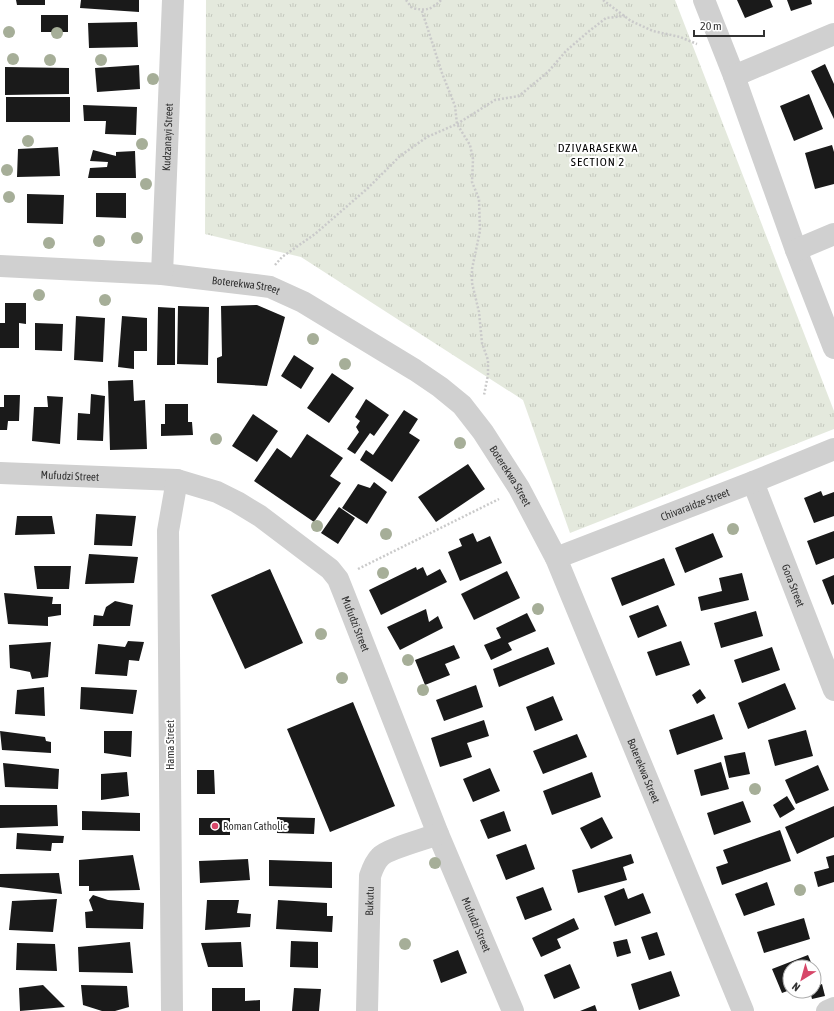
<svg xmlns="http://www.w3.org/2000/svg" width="834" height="1011" viewBox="0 0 834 1011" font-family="'Asap Condensed',sans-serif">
<defs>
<pattern id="grass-tufts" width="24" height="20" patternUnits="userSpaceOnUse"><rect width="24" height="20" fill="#e4e9dd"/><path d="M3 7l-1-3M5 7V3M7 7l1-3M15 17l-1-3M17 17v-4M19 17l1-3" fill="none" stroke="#c4c8be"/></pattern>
</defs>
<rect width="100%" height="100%" fill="#fff"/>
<path fill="url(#grass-tufts)" d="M206 0H675L834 411V429L570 533 523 400 301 257 205 234Z"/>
<path fill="#1a1a1a" d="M16 0H45V5H17Z
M81 0H139V12L80 8Z
M737 0H770L773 7 745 18Z
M787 0H811L812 4 791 11Z
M41 15H68V32H41Z
M137 22 138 47 89 48 88 23Z
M825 64 834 84V119L811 71Z
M139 65 140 89 97 92 95 68Z
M5 67 69 68V94L5 95Z
M809 94 823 129 794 141 780 106Z
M6 97H70V122H6Z
M83 105 137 107 136 135 105 134 106 121H84Z
M832 145 834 152V184L815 189 805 153Z
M58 147 60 176 17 177 18 149Z
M93 150 116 156V152L135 151 136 178H88L90 168 107 167 108 162 90 161Z
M96 193H126V218L96 217Z
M27 194 64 195 63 224 27 223Z
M5 303H26V324L19 323V348H0V323H5Z
M257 305 285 317 267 386 217 383V358L222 356 221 306Z
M178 306 209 307 208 365 177 364Z
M158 307 175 308V365H157Z
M76 316 105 318 103 362 74 360Z
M122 316 147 318V351H134V369L118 367Z
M35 323 63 324 62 351 35 350Z
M294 355 314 368 301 389 281 376Z
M332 373 354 388 329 423 307 408Z
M133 380 134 401 145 400 147 449 110 450 108 381Z
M91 394 105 396 103 441 77 440 78 413 90 414Z
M4 395H20L19 421H8L7 430H0V407H4Z
M47 396 63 397 60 444 32 441 34 407H48Z
M366 399 389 415 374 436 370 433 355 454 347 449 359 432 356 427 360 421 355 417Z
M165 404H188V422H192L193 435 161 436V424H165Z
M404 410 418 419 409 433 420 440 392 482 360 460 366 450 373 455Z
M253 414 278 431 257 462 232 446Z
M307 434 343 458 330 476 341 483 314 522 254 481 277 448 291 458Z
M468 464 485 489 436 522 418 497Z
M374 482 387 492 367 524 342 508 358 484 370 488Z
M821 491 823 496 834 492V516L814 523 804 498Z
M339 507 355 518 338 544 321 533Z
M96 514 136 516 132 546 94 545Z
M17 516H52L55 534 15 535Z
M834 531V558L816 565 807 541Z
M473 533 477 542 490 536 502 563 460 581 448 552 462 546 459 539Z
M713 533 723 557 685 573 675 548Z
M89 554 138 557 134 583 85 584Z
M664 558 675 585 622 606 611 578Z
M34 566H71L69 589H37Z
M416 567 417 570 423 567 427 576 440 569 447 582 381 615 369 590Z
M270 569 303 643 245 669 211 595Z
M507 571 520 598 474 620 461 594Z
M742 573 749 600 701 611 698 597 722 591 719 578Z
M834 575V604L832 605 822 580Z
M4 593 53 597 52 604H61V615L48 617V626L8 624Z
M115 601 133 605 130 626H93L94 615 103 616 106 607Z
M658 605 667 626 638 638 629 616Z
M426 609 429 622 438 616 443 628 400 650 387 627Z
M756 611 763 636 721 648 714 623Z
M527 613 536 631 508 643 512 650 491 660 484 645 501 638 496 628Z
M128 641 144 642 139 661 129 660 127 676 95 674 98 644 125 647Z
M681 641 690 665 656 676 647 652Z
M51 642 48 677 32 679 30 672 10 668 9 645Z
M454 645 460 658 445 664 450 675 425 685 415 660Z
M548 647 555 664 499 687 493 669Z
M772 647 780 670 742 683 734 660Z
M785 683 796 709 748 729 738 703Z
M476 685 483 707 444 721 436 700Z
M44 687 45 716 15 714 17 690Z
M81 687 137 690 133 714 80 709Z
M700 689 706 698 697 704 692 695Z
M553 696 563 720 535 731 526 707Z
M353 702 395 806 330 832 287 729Z
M714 714 723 739 677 755 669 730Z
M484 720 489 736 467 743 472 757 440 767 431 738Z
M806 730 813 756 775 766 768 740Z
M0 731 45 737 46 741 51 742V753L2 750Z
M104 731H132L131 757 104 753Z
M577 734 587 757 543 774 533 751Z
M745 752 750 774 729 778 724 756Z
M721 762 729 789 701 796 694 770Z
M3 763 59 769 58 789 5 787Z
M818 765 829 790 796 804 785 780Z
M490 768 500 791 473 802 463 779Z
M197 770H214L215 794H197Z
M127 772 129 796 101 800V774Z
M592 772 601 797 552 815 543 791Z
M787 796 795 809 780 818 773 805Z
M743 801 751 822 714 835 707 813Z
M0 805H57L58 826 0 828Z
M834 806V837L797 854 785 827Z
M82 811 140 813V831L82 830Z
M504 811 511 831 488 839 480 820Z
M277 817 315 818 314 834 277 833Z
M602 817 613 838 591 849 580 828Z
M199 818H230V835H199Z
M780 830 791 861 722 885 716 867 728 863 723 850Z
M17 833 64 836 63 843H52L51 851 16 849Z
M526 844 535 869 506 880 496 855Z
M631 854 634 863 623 867 627 880 578 893 572 870Z
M133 855 140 890 89 891V886H79V860Z
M834 855V882L818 887 814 872 829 868 826 857Z
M248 859 250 880 200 883 199 861Z
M269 860 332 862V888L269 886Z
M59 873 62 894 0 887V874Z
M767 882 775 905 744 916 735 894Z
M543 887 552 910 525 920 516 897Z
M624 888 628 899 643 893 651 913 615 926 604 896Z
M93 895 108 900 144 903 143 929 86 928 85 912 93 911 89 900Z
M57 899 53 932 9 930 12 901Z
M207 900H239L237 913 251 914 250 927 205 930Z
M278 900 327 903V916H333L332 932 276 929Z
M574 918 579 929 557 939 561 948 541 957 532 938Z
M804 918 810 939 764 953 757 932Z
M657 932 665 955 649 960 641 937Z
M627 939 631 953 617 957 613 942Z
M291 941 318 942V968L290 967Z
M130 942 133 973 79 972 78 947Z
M241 942 243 967H208L201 943Z
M17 943 55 944 57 971 16 970Z
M458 950 467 973 441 983 433 960Z
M808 955 813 967H790V990L782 993 772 969Z
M570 964 580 988 554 999 544 975Z
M671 971 680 996 639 1010 631 984Z
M822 984 825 996 812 999 810 991H814V987Z
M43 985 65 1007 20 1011 19 988Z
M81 985 127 986 129 1007 115 1011H102L83 1005Z
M212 988H245V1001L260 1000V1011H212Z
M294 988 321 989 319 1011H292Z
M595 1005 597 1011H580Z"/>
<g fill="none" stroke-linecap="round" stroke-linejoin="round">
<path stroke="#cacaca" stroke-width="2.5" stroke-dasharray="2 2" stroke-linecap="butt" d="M406 0 412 8C426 11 431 10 441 0
M603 0 631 21 653 31 680 37 697 44
M422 11 442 73 455 106 457 124 470 145 473 159 472 182 479 199 480 231 472 269V283L479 312 482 343 488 360V375L484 395
M275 265 282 257 315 234 368 188 400 156 427 137 457 124 495 100 519 96 548 72 566 51 588 32 606 18 625 16
M358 569 499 499"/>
<g stroke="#d0d0d0" stroke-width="22">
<path d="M704 0 734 76 796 250 834 348"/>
<path d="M734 76 834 34"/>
<path d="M796 250 834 234"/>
<path id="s1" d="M0 266 162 274 255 285 270 287 303 302 415 370 440 387 462 405 483 432 519 488 556 558 743 1011"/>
<path id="s2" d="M162 274 173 0"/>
<path id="s3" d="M0 473 177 480 217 492 237 502 260 516 330 569 338 579 344 594 438 834 513 1011"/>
<path id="s4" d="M753 482 834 690"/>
<path id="s5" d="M556 558 753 482 834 449"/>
<path d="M172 1011 168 531 177 480"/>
<path id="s6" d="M367 1011 370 876C372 870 375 862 380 857 387 849 426 839 438 834"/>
<path d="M827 1011 834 1008"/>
</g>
</g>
<g fill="#a6ae98">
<circle cx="9" cy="32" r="6"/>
<circle cx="57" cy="33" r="6"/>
<circle cx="13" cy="59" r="6"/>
<circle cx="50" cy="60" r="6"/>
<circle cx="101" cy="60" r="6"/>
<circle cx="153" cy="79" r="6"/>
<circle cx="28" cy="141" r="6"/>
<circle cx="142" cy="144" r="6"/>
<circle cx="7" cy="170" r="6"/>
<circle cx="146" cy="184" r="6"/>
<circle cx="9" cy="197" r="6"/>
<circle cx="137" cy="238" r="6"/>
<circle cx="99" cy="241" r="6"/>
<circle cx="49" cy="243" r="6"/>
<circle cx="39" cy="295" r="6"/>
<circle cx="105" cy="300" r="6"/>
<circle cx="313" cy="339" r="6"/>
<circle cx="345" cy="364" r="6"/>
<circle cx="216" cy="439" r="6"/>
<circle cx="460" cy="443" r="6"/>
<circle cx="317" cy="526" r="6"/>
<circle cx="733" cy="529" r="6"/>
<circle cx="386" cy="534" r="6"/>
<circle cx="383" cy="573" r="6"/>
<circle cx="538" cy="609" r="6"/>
<circle cx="321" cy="634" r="6"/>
<circle cx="408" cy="660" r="6"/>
<circle cx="342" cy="678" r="6"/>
<circle cx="423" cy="690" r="6"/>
<circle cx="755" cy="789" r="6"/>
<circle cx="435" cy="863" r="6"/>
<circle cx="800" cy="890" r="6"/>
<circle cx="405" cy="944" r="6"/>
</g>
<circle fill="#d74769" stroke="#fff" stroke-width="1.5" cx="215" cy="826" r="4"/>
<g text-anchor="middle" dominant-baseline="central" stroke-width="4" stroke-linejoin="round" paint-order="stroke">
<g font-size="11" fill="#333" stroke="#fff">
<text stroke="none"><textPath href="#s2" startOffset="137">Kudzanayi Street</textPath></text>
<text stroke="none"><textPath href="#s1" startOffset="247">Boterekwa Street</textPath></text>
<text stroke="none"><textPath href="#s3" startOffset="70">Mufudzi Street</textPath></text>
<text stroke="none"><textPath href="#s1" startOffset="583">Boterekwa Street</textPath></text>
<text stroke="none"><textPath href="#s5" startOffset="149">Chivaraidze Street</textPath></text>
<text stroke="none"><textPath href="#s4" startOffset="111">Gora Street</textPath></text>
<text stroke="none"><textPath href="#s3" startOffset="417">Mufudzi Street</textPath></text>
<text transform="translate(170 745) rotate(-90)">Hama Street</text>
<text stroke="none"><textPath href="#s1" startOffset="907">Boterekwa Street</textPath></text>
<text stroke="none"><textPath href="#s6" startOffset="110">Bukutu</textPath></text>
<text stroke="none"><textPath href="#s3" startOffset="741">Mufudzi Street</textPath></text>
</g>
<g font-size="11" fill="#333" stroke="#fff" text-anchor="start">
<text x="223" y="826">Roman Catholic</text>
</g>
<g font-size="12" letter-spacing="1" fill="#000" stroke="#fff">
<text x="598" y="148">DZIVARASEKWA<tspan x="598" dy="14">SECTION 2</tspan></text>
</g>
</g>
<g transform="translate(802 979) rotate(217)"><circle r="19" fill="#ffffff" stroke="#adadad"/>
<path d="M0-3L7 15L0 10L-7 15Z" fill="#d74769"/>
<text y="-6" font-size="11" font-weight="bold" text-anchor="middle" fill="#333333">N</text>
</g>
<path d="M694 30v6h70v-6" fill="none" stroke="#333333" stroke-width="2"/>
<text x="700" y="30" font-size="12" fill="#333333" stroke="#ffffff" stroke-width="3" paint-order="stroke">20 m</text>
</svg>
